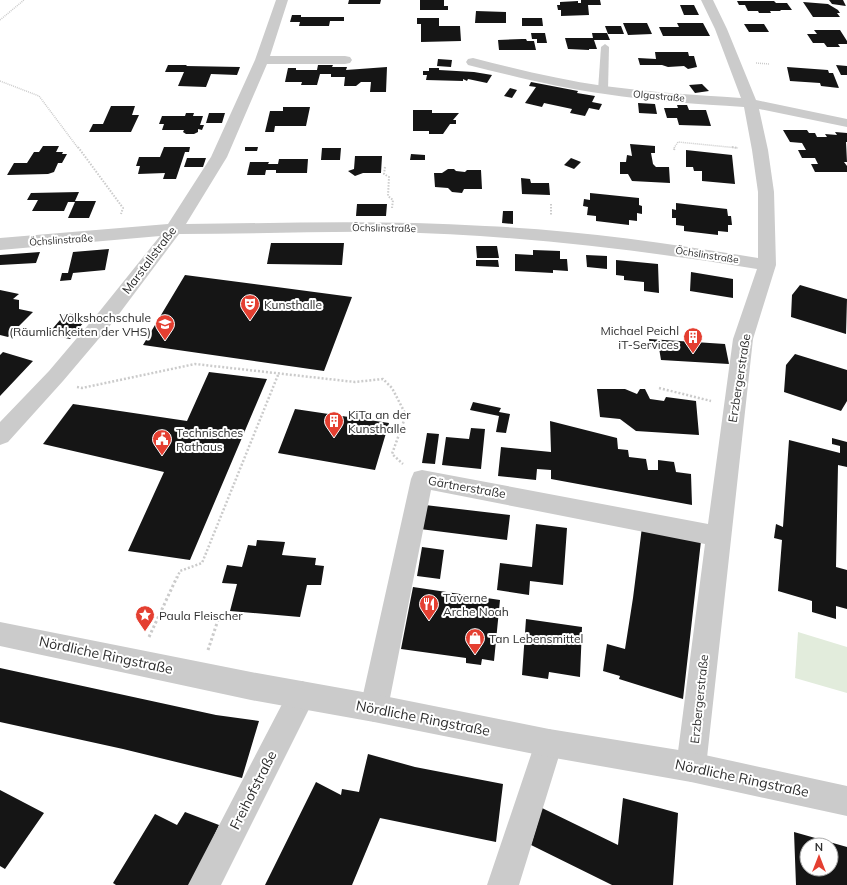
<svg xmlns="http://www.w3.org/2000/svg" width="847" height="885" viewBox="0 0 847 885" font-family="Mulish,sans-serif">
<rect width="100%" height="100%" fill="#fff"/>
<path fill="#e2ecdc" d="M798 632 847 647V693L795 678Z"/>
<path fill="#151515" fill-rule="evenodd" d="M349 0H381L380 4H348Z
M420 0H444V6H448V10H420Z
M581 0H600L601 5H588L589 15 561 16V10H558L557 5H560V2L578 1V3H581Z
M829 0H843L846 6 832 4Z
M737 1H774L776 3H787L792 10H780L781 11H770L771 13H759L758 11H748L745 5H739Z
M803 2 828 4 838 10 840 13H837L840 17H813Z
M680 5H694L699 15H684Z
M476 11 506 12V23H475Z
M292 15H301V17H344V21H330L329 26H299L300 22H290Z
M417 18H439V26H460L461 41 421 42V24H417Z
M522 18H542L543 26H522Z
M623 23H647L652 34 628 35Z
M677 23H703L710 36H663L659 27H679Z
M744 24H764L769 32H749Z
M605 26H621L624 34H608Z
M814 30H840L847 41V44H838L840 47H827L824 43H813L807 34H817Z
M531 33H545L547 43H537V39H532Z
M592 33H607L610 40H594L597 49H589V50L568 49 565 38H593Z
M522 39H526L527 41H534L536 50H499L498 40Z
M655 52H688L689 56H694L697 67 688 69 684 66 668 67 662 65H640L638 58 656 59Z
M438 59 452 60 451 67 437 66Z
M168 65H187L186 66 240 67 237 75 211 74 206 87 178 86 184 72H165Z
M318 65H333L332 67H347L346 70 387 67 386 92H370L371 82H361L356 86H344L345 77H331V74H320L317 85H301L302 82H285L288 68H296V70H317Z
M836 65 847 66V75H841Z
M787 67 828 70 829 73H833L839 88 821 86 820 83 790 81Z
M429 68H439V70L474 72 492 75 487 83 468 79 467 81 463 79V81L426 80 427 75H423V71H429Z
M531 82 578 91 577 93 595 96 592 102 602 104 599 110 589 108 585 116 570 113 572 109 544 103 542 107 525 103 536 87 529 86Z
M702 84 709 91 695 93 689 85Z
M510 88 517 90 512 98 504 96Z
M638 103 655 104 657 114 639 113Z
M677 105H687L689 110H706L711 126 679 125 677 118H667L664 108H678Z
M111 106H135L132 115H139L131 132H89L93 124H103Z
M283 107H310L306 126H275L274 132H265L270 111H283Z
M413 110H432V113H459L453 120H456V124H450L443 134H429V131H413Z
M186 113H194L193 116H203L200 125H204L202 130 198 129V132L194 134H186L183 132 184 130H162L164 124H159L162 116H185Z
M209 113H225L222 123H206Z
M783 130H807L809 133H815L817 137H827L825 134 837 135 835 132 847 133V142H846L847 162H844L847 166V172H815L811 164H818L815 158H802L798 150H806L802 143 790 142Z
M630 144 655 146V153H651L653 164 656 167H669L670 183 632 181 628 174H620V162H626L627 155 632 156Z
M43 146H59L56 152H63L62 154H67L62 163H58L54 172 48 174 7 175 14 163H27L34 152H39Z
M164 147H190L189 152H185L176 179H163L165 173 138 174 140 166H136L139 157H160Z
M245 147H258L257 151H245Z
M322 148H341L340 160H321Z
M686 150 732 155 735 184 702 181V171H694L693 167H686Z
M411 154 425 155V160H410Z
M355 156H382L381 173H363L355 176 348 171 354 169Z
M187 158H206L203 167H184Z
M571 158 581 162 574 169 564 165Z
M279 159H308L307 173H276V170H266L265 175H247L250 162H269L268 164H278Z
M448 169H454L456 171 465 172 467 170H481L482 189H464L462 193 452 192 448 188 435 187 434 173H442Z
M521 178 530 179 531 183H549L550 195 522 194Z
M79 192 75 201H96L89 218H68L75 202H68L64 211H32L38 200H27L31 193Z
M590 193 639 198V205L642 206V214L637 213V221L629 220V225L596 221V216L587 215 588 207 583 206 584 199 590 200Z
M676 203 727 209 728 216H731L732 225H728V232L718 231V235L684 231V226L676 225V218H672V209L676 210Z
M357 204H387L386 216H356Z
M503 211H513V224L502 223Z
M271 243H344L342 265 267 264Z
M476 246H497L499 258H477Z
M109 249 105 270 73 273 71 280 60 281 62 273H68L73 252Z
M533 250 560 251V259H567L568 271 553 270V273L515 271V254L533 255Z
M40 252 36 263 0 265V255Z
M586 255 607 256V269L587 267Z
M476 260H498L499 267 476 266Z
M616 260 658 264 659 293 644 291V282L624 280V276L616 275Z
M691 272 733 279V298L690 291Z
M185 275 352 297 324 371 143 345Z
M800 285 847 299 846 334 791 317 792 295Z
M0 290 19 294 13 299 19 300V309L33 312 8 337 0 335Z
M66 313 88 317 70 339 48 334Z
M649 339 725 344 729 364 661 360 659 348 650 347Z
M3 352 33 361 0 396V355Z
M795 354 847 370V401L841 411 784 392 786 365Z
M209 372 267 379 190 560 128 551 164 472 43 444 73 404 187 421Z
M597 389H625L637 394 640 389H645L650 399 664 401 666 397 696 401 699 435 636 431 620 419 600 417Z
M473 402 501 408 499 412 510 414 506 433 496 432 499 416 470 410Z
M295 409 389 423 375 470 278 453Z
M550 421 617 438 618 449 628 450 629 457 646 459 648 470H658V460L674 462 676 472 691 474 692 505 551 479V470L537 469 536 480 498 476 501 447 551 452Z
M471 428 485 429 481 469 442 465 446 437 469 439Z
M427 433 439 434 435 464 422 463Z
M832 438 847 442V467L838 465 836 567 847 570V609L836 606V619L812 612V601L778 591 782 540 774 538 776 524 783 527 789 440 840 453V446L832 444Z
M425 505 510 515 507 540 420 529Z
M536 524 567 528 563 585 530 581 529 595 497 590 500 563 532 567Z
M642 527 701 541 683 699 619 679 620 676 603 671 607 644 625 649 633 598Z
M257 540 285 542 282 555 316 558 315 565 324 566 321 585H307L300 617 230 611 237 584 222 583 227 565 242 567 248 545 256 546Z
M422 547 444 550 440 579 417 576Z
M413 587 500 600 494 661 482 659 481 665 466 663V658L401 649Z
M526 619 582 627 580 677 549 672 548 679 522 675Z
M0 668 216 715 259 721 242 778 123 749 0 722Z
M368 754 415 767 503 784 496 842 380 818 352 885H265L316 782 341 795 342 789 359 792Z
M0 790 44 813 5 869 0 866Z
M623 798 678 813 673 885H612L531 845 542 808 618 845Z
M185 812 219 825 211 843 189 885H116L113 883 155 814 177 825Z
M794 832 847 847V885H796ZM807 845H831V869H807Z"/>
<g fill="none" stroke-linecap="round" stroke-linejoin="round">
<path stroke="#cbcbcb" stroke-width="1.5" stroke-dasharray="1 1" stroke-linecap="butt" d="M0 20 24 0
M756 63 769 64
M0 81 39 96 78 148
M674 148 678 142 738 148"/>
<path stroke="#cbcbcb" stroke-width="2" stroke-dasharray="1.5 1.5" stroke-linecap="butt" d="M78 147 123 208 121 214
M732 147 738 148
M674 150 675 147
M385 167 384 174 389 177 388 196 393 200 392 208
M551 204V216"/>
<path stroke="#cbcbcb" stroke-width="2.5" stroke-dasharray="2 2" stroke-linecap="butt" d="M77 387 82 388 195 364 355 382 383 379 392 388 406 415 392 454 403 464
M659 388 711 401
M177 578 180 571 202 563 278 375"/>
<path stroke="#cbcbcb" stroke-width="3" stroke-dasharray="2.5 2.5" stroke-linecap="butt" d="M149 637 177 577
M208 650 220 614"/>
<path fill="#cbcbcb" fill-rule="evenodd" d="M605 44 609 47 608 90 603 93 598 90 601 47Z"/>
<path fill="#cbcbcb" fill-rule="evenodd" d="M276 0H288L270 56H345L350 57 352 60 350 63 345 64H267L227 157 186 224C286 223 385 220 485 226 577 230 667 243 758 258V192L752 150 744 107C697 104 651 101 605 94 559 88 513 76 468 65L466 62 468 59 473 58C516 69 560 80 604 86 650 92 695 95 741 98L715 29 701 0H713L727 29 756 100 847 119V127L759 109 768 150 774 192 776 265 753 339 706 767 701 777 691 782 681 777 676 767 705 544 431 490 388 708 384 718 374 722 364 718 360 708 411 479 414 472 422 470 708 524 733 339 757 269C635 249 514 235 390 232 320 231 249 234 179 234L113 322 63 381 8 442 0 445V422L49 371 99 312 160 236 0 250V238L168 224 211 157 255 60Z
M302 681 312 685 316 695 221 885H188L292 685Z
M549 729 559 733 563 743 519 885H487L535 743 539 733Z"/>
<path fill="#cbcbcb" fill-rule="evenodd" d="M0 622 251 672 374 694 549 729 691 752 847 786V816L691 782 549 757 374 722 251 700 0 646Z"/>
</g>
<defs>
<g id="theatre-pin" transform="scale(1)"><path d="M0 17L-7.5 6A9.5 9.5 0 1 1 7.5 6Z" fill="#e43f31" stroke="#fff"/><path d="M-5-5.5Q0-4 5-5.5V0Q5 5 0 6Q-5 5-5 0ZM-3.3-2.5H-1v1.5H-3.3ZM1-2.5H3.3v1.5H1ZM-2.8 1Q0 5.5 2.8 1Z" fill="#fff"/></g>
<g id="school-pin" transform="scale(1)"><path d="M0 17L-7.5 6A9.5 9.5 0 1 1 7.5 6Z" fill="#e43f31" stroke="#fff"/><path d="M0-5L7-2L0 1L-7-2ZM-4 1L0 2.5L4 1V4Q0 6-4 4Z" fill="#fff"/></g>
<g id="building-pin" transform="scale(1)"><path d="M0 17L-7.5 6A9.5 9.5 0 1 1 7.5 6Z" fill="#e43f31" stroke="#fff"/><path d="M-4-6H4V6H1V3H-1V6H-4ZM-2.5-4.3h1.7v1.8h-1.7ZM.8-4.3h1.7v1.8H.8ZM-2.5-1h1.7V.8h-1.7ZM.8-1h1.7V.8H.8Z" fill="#fff"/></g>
<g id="civic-pin" transform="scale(1)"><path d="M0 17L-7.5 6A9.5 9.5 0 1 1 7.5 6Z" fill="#e43f31" stroke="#fff"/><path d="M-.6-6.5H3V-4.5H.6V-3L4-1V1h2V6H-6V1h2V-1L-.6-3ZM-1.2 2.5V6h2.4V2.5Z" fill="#fff"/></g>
<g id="restaurant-pin" transform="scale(1)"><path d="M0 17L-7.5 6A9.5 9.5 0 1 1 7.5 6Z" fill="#e43f31" stroke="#fff"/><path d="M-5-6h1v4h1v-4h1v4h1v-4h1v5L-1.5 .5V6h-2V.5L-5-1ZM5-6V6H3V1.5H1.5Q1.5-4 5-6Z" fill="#fff"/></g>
<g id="sight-pin" transform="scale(1)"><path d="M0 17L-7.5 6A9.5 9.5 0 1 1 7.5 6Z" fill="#e43f31" stroke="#fff"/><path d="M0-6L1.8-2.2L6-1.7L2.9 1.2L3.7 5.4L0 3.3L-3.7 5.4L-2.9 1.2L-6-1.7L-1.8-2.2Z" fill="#fff"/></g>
<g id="shop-pin" transform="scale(1)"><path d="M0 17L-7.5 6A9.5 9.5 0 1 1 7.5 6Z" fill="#e43f31" stroke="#fff"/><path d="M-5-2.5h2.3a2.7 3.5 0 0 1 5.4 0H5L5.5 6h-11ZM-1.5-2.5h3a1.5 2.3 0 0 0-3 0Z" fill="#fff"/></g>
</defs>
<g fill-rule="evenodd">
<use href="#theatre-pin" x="250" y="304"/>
<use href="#school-pin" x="165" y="324"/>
<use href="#building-pin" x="693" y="337"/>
<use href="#building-pin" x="334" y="421"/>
<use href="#civic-pin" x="162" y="439"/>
<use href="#restaurant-pin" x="429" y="604"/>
<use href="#sight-pin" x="145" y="615"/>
<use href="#shop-pin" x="475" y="638"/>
</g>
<g text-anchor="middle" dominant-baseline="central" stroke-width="4" stroke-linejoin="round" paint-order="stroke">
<g font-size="10" fill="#2e2e2e" stroke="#fff">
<text transform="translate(659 96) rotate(5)">Olgastraße</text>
<text transform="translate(384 228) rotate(1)">Öchslinstraße</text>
<text transform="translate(61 240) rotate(-4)">Öchslinstraße</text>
<text transform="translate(707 255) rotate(9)">Öchslinstraße</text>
</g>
<g font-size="12" fill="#2e2e2e" stroke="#fff">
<text transform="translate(149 260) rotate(-53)">Marstallstraße</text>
<text transform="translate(739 378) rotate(-81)">Erzbergerstraße</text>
<text transform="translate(467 487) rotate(10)">Gärtnerstraße</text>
<text transform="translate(699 699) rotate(-84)">Erzbergerstraße</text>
</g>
<g font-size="12" fill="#2e2e2e" stroke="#fff" text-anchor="start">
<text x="264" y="304">Kunsthalle</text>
<text x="151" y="317" text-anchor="end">Volkshochschule<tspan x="151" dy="14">(Räumlichkeiten der VHS)</tspan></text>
<text x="679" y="330" text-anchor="end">Michael Peichl<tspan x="679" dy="14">iT-Services</tspan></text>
<text x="348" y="414">KiTa an der<tspan x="348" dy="14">Kunsthalle</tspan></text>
<text x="176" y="432">Technisches<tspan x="176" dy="14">Rathaus</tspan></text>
<text x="443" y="597">Taverne<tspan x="443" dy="14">Arche Noah</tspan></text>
<text x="159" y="615">Paula Fleischer</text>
<text x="489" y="638">Tan Lebensmittel</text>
</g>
<g font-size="14" fill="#2e2e2e" stroke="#fff">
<text transform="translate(106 655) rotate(12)">Nördliche Ringstraße</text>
<text transform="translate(423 718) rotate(11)">Nördliche Ringstraße</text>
<text transform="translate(742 778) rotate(12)">Nördliche Ringstraße</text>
<text transform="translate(253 790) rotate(-63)">Freihofstraße</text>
</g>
</g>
<g transform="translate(819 857)"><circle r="19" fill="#ffffff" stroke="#ababab"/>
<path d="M0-3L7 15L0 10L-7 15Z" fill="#e43f31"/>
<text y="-6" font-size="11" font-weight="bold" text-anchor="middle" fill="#2e2e2e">N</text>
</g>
</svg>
